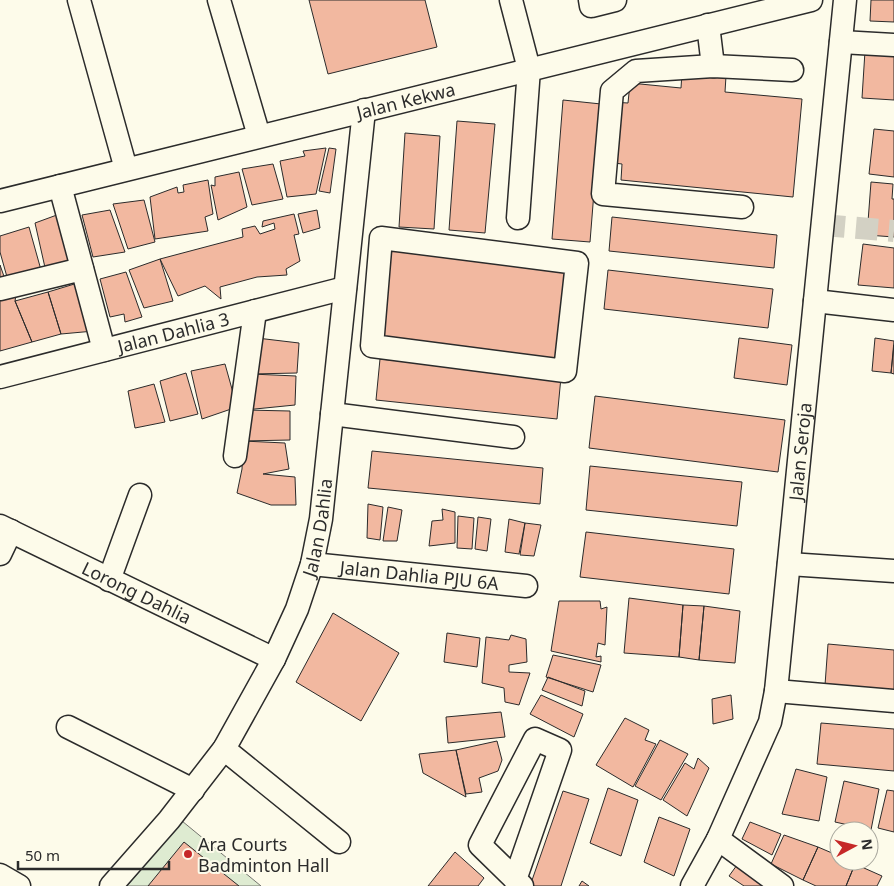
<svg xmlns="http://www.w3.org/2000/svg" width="894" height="886" viewBox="0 0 894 886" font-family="'Noto Sans',sans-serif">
<rect width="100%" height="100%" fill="#fdfbea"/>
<path fill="#deebd1" stroke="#74746e" d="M182 821 261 886H127Z"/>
<path fill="#f2b8a0" stroke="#2b2b2b" d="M309 0H425L437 47 328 74Z
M871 0H894V22L870 21Z
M894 47V100L862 98 865 51Z
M682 72 726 76 725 92 802 99 793 197 621 180 622 164 606 162 611 102 628 103 630 83 681 88Z
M563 100 601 104 590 242 552 239Z
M457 121 495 124 485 233 449 230Z
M874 129 894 131V177L869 174Z
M405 133 440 136 434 229 399 227Z
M326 148 316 194 287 197 280 161 305 156 303 151Z
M329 148 336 149 330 193 319 191Z
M273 164 283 199 252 205 242 169Z
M239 172 247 207 218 220 211 185 215 186V177Z
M208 180 213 214 205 217 208 231 155 239 150 197 177 187 178 193 184 192 183 185Z
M871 182 893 184 892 199H894V237L867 235Z
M144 200 155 242 128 249 113 204Z
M110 210 125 252 93 257 82 215Z
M317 210 320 228 303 233 298 214Z
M65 212 77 264 46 272 35 223Z
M294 214 299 234 294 235 300 261 286 269 287 275 257 277 220 287 221 299 205 286 178 296 160 259 243 237 242 229 255 226 260 234 275 229 274 223 262 227 263 221Z
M612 217 777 235 774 268 609 251Z
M29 227 41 270 7 277 0 252V236Z
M863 244 894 248V288L858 285Z
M388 247 571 266 561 360 379 341Z
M160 259 173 301 144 308 129 270Z
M0 265 6 282 0 284Z
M608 270 773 289 768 328 604 309Z
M126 272 142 317 125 322 124 314 110 317 100 279Z
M81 282 94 331 61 334 48 292Z
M48 292 61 334 32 342 15 301Z
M16 295 15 301 32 342 0 351V298Z
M257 338 299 343 297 373 251 374Z
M739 338 792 345 787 385 734 378Z
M875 338 894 341 891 373 872 371Z
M894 345V374L891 373Z
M380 359 561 377 557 419 376 400Z
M225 364 237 407 202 419 191 371Z
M186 373 198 414 170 421 160 381Z
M251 374 296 376 295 405 245 410Z
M154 384 165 422 135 428 128 391Z
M595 396 785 420 778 472 589 448Z
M245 410 290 411V440L243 441Z
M243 441 285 443 289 469 263 474 295 477 296 505H271L237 493 242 469Z
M372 451 543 468 540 504 368 488Z
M590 466 742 482 737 526 586 510Z
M368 504 383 507 380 540 367 538Z
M388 507 402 510 397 541H383Z
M442 509 455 512V543L429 546 432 521 443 520Z
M458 516 474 518 472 549 457 548Z
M478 517 491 519 487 551 475 549Z
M509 519 525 523 519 554 505 552Z
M525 523 541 525 534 556 520 555Z
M586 532 734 549 729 594 580 577Z
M629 598 683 605 679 657 624 653Z
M559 601H600L601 609 607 607 605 645 598 643 596 657 601 656V662L551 651Z
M683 605 704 606 699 660 679 657Z
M704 606 740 611 735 663 699 660Z
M333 613 399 653 361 721 296 682Z
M447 633 480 638 477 667 444 662Z
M511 635 526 639 527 662 509 665V672L530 673 519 705 505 702 504 688 482 683 486 637 509 640Z
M828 644 894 650V691L825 685Z
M553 655 601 665 593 692 546 677Z
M548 677 585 691 582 706 542 690Z
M541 695 583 714 574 737 530 714Z
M731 695 733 719 713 724 712 699Z
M501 712 505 737 448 743 446 717Z
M625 718 649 730 645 740 656 744 633 787 596 765Z
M821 723 894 729V771L817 764Z
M660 740 688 754 661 800 635 786Z
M497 741 502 760 498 771 479 778 482 792 466 794 456 750Z
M456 750 466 797 423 773 419 754Z
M698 758 709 768 687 816 663 800 685 763 694 769Z
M796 769 827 777 819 821 782 814Z
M844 781 879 789 871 830 835 822Z
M608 788 638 800 621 856 590 843Z
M887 790 894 791V832L878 828Z
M563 791 589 799 561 886H530Z
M659 817 690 829 674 876 644 862Z
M750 822 781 834 772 855 742 839Z
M784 835 818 847 803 880 771 864Z
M184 842 239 886H148Z
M818 847 839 856V861H849L855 864 846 886H816L803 880Z
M455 852 484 878 478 886H428Z
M855 864 882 876 877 886H846Z
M737 865 772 886H744L729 876Z
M582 881 589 886H579Z"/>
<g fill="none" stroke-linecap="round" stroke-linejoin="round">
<path stroke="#d3d1c4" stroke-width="22" stroke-dasharray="22 11" stroke-linecap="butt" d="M823 225 894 231"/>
<g stroke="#2b2b2b" stroke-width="25">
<g id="minor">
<path d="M79 0 126 169"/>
<path d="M219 0 259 136"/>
<path d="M511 0 529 69 518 218"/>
<path d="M590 0 591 6 615 0"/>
<path d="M708 25 713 66"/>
<path d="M841 42 894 45"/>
<path d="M60 186 104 350"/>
<path id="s1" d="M0 201 811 0"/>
<path d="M742 207 603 194 612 91 636 71 713 66 792 70"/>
<path d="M381 238 577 263 565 371 372 346Z"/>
<path d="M0 289 82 269"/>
<path d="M815 301 894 310"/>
<path id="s2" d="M0 377 345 288"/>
<path d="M332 414 513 437"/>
<path d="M235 456 255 311"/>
<path id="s3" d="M0 526 274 659"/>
<path d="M0 554 11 531"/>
<path id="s4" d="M312 564 526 586"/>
<path d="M789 564 894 571"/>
<path d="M109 580 140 495"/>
<path d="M776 691 894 701"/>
<path d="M68 727 193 790"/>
<path d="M224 749 339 842"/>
<path d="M718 839 782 886"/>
<path d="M0 875 19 886"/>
<path d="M515 880 560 750 535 739 480 845 522 886"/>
<path id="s5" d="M111 886 169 820 224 749 274 659 297 609 312 564 321 519 364 110"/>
<path id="s6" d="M692 886 718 839 770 722 776 691 845 0"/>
</g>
</g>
<use href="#minor" stroke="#fdfbea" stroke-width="22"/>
</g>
<circle fill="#c62828" stroke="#fdfbea" stroke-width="2" cx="188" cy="854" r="5"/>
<g text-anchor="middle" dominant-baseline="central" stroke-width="4" stroke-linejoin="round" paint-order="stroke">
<g font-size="18" fill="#2b2b2b" stroke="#fdfbea">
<text stroke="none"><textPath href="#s1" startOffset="418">Jalan Kekwa</textPath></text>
<text stroke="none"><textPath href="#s2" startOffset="179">Jalan Dahlia 3</textPath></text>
<text stroke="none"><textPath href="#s6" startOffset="454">Jalan Seroja</textPath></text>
<text stroke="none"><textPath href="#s5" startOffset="420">Jalan Dahlia</textPath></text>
<text stroke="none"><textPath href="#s4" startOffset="108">Jalan Dahlia PJU 6A</textPath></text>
<text stroke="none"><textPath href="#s3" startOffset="152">Lorong Dahlia</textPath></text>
</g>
<g font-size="18" fill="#2b2b2b" stroke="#fdfbea" text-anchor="start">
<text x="198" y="844">Ara Courts<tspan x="198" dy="21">Badminton Hall</tspan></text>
</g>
</g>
<g transform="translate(854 846) rotate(83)"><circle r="24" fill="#fdfbea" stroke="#a9a89e"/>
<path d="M0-4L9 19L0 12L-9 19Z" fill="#c62828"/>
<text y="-8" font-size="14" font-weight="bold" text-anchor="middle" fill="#2b2b2b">N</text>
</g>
<path d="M18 861v8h151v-8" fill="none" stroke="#2b2b2b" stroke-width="2.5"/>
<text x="25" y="861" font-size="15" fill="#2b2b2b" stroke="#fdfbea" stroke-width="4" paint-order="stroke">50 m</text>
</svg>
